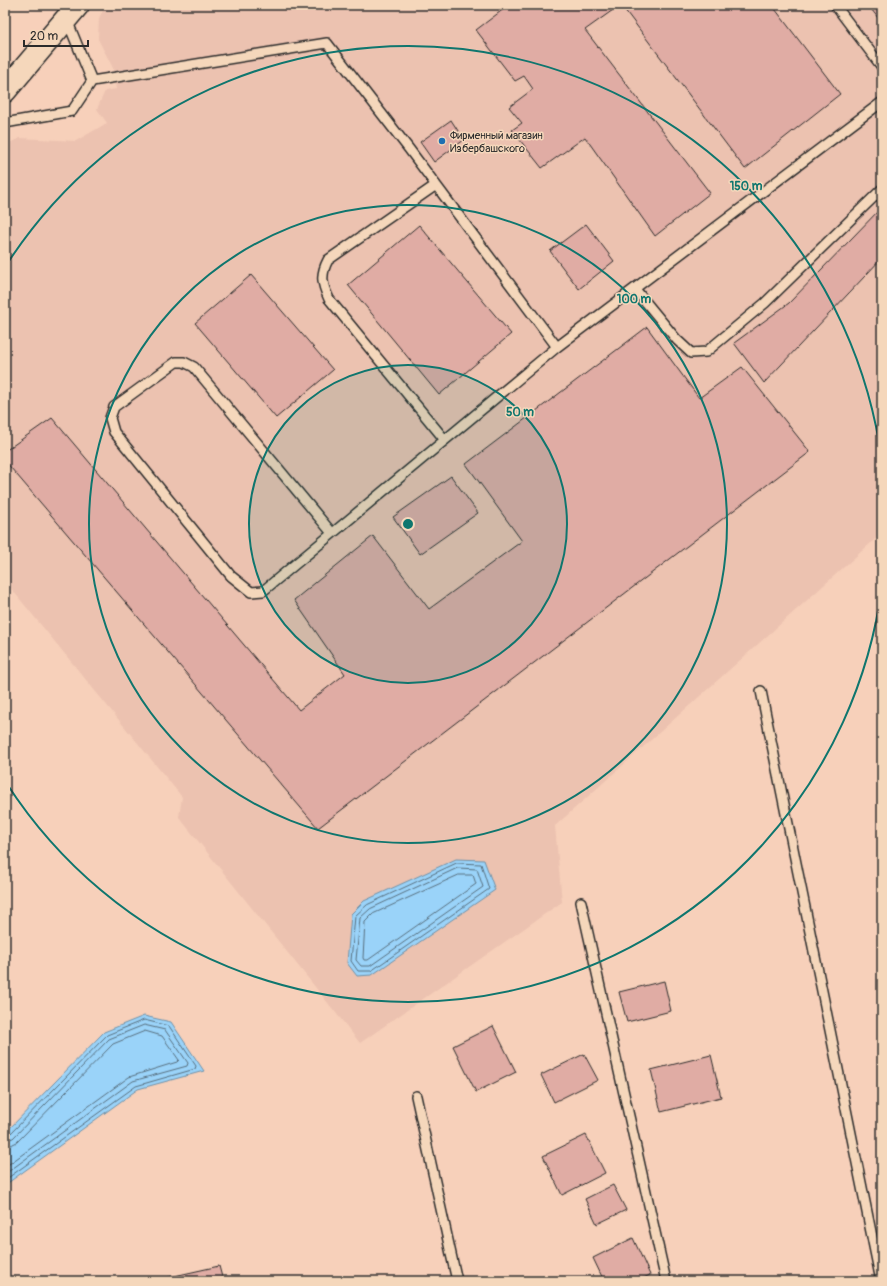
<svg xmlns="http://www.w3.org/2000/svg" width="887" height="1286" viewBox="0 0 887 1286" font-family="Pangolin,sans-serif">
<rect width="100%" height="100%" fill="#f7d0ba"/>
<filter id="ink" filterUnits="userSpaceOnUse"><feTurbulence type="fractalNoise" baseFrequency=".025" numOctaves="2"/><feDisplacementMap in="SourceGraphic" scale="8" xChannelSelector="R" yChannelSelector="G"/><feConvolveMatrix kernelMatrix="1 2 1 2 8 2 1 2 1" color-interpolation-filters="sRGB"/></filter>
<g filter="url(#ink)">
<path fill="#ecc2b0" d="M106 5H882V533L555 826 562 902 360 1043 179 817 182 797 5 581V145L20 138 76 141 107 123 97 109 105 91 116 89 113 68 98 39 99 18Z"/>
<path fill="#9ad3f9" stroke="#6e90a7" d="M456 859 484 860 495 890 372 975 357 976 347 963 351 914 364 901Z
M144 1016 171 1022 204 1071 138 1089 5 1185V1133L104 1032Z"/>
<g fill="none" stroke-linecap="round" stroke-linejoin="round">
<path stroke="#576e7d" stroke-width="1" d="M457 863 481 864 489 889 371 971H358L351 961 355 916 367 905Z
M458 868 477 869 483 887 370 966H361L356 960 360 918 370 909Z
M459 875H473L476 884 368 960H364L363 958 365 922 373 914Z
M5 1135 10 1134 107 1035 144 1020 169 1026 196 1066 195 1069 136 1086 5 1180
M5 1140 13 1138 109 1039 144 1025 165 1030 188 1063 187 1066 133 1081 5 1174
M5 1146 11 1145 17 1142 113 1044 145 1031 162 1036 179 1060 177 1062 129 1077 5 1167"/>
</g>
<path fill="#e0aca4" stroke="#2b2b2b" d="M509 5H620L585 30 710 193 655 236 585 137 542 168 512 130 522 123 509 107 533 89 524 76 515 81 476 30Z
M621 5H772L840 94 745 169Z
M868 5H882V23Z
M451 120 464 140 434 162 420 142Z
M882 207V258L764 383 734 343 789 303Z
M586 224 614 261 579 289 550 251Z
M419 225 511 334 439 395 348 285Z
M251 275 333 370 276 418 195 323Z
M647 327 699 398 742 367 810 452 318 828 5 461V451L52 418 299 710 345 674 294 600 373 536 429 609 522 541 466 464Z
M451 476 478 513 420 554 393 517Z
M664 981 671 1011 627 1022 619 992Z
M493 1026 516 1072 476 1092 453 1046Z
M584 1054 598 1080 554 1102 541 1075Z
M711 1055 721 1097 661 1112 651 1070Z
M586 1135 605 1173 562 1195 543 1156Z
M613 1185 626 1210 597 1224 585 1199Z
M633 1238 650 1275 637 1281H604L593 1258Z
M219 1266 223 1281H152Z"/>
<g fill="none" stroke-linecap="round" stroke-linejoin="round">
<g stroke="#2b2b2b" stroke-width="12">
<path id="service" d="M835 5 882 67
M92 81 327 43 409 149 557 347 882 102
M5 123 72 111 92 81 67 20
M436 185 328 260C320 275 322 284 329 299L445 440
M635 289 677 340 691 353 706 352 765 303 882 189
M332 533 194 367 184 362H176L114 407 110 418 114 432 231 576 251 592 263 591 557 347
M761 691 881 1281
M581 902 666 1281
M416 1096 457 1281"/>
</g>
<g stroke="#2b2b2b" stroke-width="25">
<path id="tertiary" d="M5 91 78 5"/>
</g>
<use href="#service" stroke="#f5d7bb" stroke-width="9"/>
<use href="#tertiary" stroke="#f5d7bb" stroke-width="22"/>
</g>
</g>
<circle cx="408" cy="524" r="159" fill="#0f766e" fill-opacity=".12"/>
<g fill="none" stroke="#0f766e" stroke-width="2">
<circle cx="408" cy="524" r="159"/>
<circle cx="408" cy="524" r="319"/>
<path d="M882 586A478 478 0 0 1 7 784M7 264A478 478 0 0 1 882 462"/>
</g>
<circle fill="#1f6fb2" stroke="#f5d7bb" stroke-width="1.5" cx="442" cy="141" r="4"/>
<g text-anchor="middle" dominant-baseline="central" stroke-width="3" stroke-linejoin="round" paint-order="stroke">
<g font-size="11" fill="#2b2b2b" stroke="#f5d7bb" text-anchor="start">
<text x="450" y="135">Фирменный магазин<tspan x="450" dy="13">Избербашского</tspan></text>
</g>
</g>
<circle cx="408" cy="524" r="6" fill="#0f766e" stroke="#f5d7bb" stroke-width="2"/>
<g font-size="12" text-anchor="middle" font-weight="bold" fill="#0f766e" stroke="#f5d7bb" stroke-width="3" stroke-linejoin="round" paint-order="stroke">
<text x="746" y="190">150 m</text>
<text x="634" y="303">100 m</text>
<text x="520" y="416">50 m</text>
</g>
<rect width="887" height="1286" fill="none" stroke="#f5d7bb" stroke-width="20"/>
<rect x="10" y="10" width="867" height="1266" fill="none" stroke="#2b2b2b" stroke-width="1.5" filter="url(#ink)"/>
<path d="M24 40v6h64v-6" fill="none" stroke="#2b2b2b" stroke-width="2"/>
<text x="30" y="40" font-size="12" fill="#2b2b2b" stroke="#f5d7bb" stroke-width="3" paint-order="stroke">20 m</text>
</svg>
